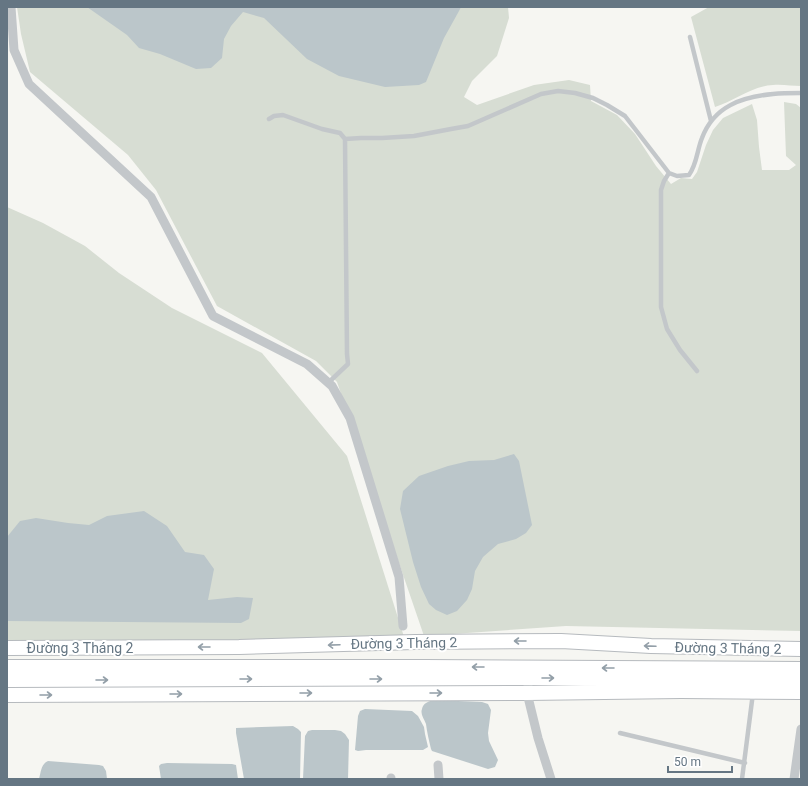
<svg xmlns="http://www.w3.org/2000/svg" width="808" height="786" viewBox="0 0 808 786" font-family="Roboto,sans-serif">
<rect width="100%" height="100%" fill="#f6f6f2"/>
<path fill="#d7ddd3" d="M17 7H508L509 18 497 56 472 81 464 97 477 105 534 85 569 80 590 85 591 101 617 115 635 134 656 166 671 184 681 178 692 179 697 172 706 145 713 130 723 118 752 104 757 120 759 147 762 170H789L796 165 786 156 784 102 796 104 801 108V631L566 626 424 636 337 382 316 361 217 306 156 190 128 155 30 72 21 34Z
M709 7H801V86C792 86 782 84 773 85 752 86 734 101 715 107L691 17Z
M7 207 43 223 85 246 119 273 172 308 262 353 347 456 405 640 7 641Z"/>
<path fill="#bbc6ca" d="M87 7H461L459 11 444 38 426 82 419 85 385 87 339 76 307 59 264 18 243 12 231 26 224 39 222 58 211 68 196 69 160 54 139 48 127 35Z
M514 454 519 461 532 525 526 533 516 539 498 544 483 557 475 571 472 589 467 600 457 611 447 615 436 610 429 604 421 587 413 562 400 509 403 491 419 476 448 466 469 461 494 460Z
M144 511 167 526 185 552 204 555 214 569 208 600 237 597 253 598 249 619 241 623 7 621V537L20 521 36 518 68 523 89 525 107 516Z
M434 700 482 702 488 704 491 710 488 733 489 741 498 760 495 767 488 769 432 751 431 749C429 741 427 732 426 724 424 719 420 714 422 709 423 703 429 701 434 700Z
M365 709 412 711 418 716 424 727 425 734 428 747 423 750H366L358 751 355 750 358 716 360 711Z
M293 726 298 729 301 732 300 779H244L236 733V728Z
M312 730H335L341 731 345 734 349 740 348 779H303L305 736 308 731Z
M48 761 99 765 103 766 106 771 107 779H39C41 772 41 764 48 761Z
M167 763 232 764 236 765 238 779H161L159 766 161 764Z"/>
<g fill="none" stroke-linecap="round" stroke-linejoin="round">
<g stroke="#b6babe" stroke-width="16">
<path id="primary" d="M7 648 239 647 415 642 561 641 651 646 801 649
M7 667H424L801 669
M7 680 529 678 801 679
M7 695 527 693 681 691 801 692"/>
</g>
<path stroke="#c3c7ca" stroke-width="4.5" d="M690 37 711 121
M269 119 274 116 283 115 322 129 340 133 345 139 361 138H382L414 136 451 129 468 126 541 94 558 91 575 93 593 98 607 105 625 116 669 173 677 176 689 175C697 164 697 150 702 138 714 106 742 97 773 94 782 93 792 93 801 93
M669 173 664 181 661 190V307L667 329 680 350 697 371
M328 383 348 364 347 354 345 139
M620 733 745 763
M742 779 753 693"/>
<path stroke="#c3c7ca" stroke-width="9" d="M11 7 14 50 29 84 151 197 213 316 307 364 332 386 350 418 399 577 403 626
M529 678 527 693 538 738 551 779
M438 765 439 779
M391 779V778
M794 779 801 729"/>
<use href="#primary" stroke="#fff" stroke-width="14"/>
</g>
<defs><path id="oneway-shaft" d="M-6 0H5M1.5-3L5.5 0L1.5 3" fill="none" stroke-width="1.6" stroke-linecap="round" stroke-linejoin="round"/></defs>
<g stroke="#939fa8">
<use href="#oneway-shaft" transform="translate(520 641) rotate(-180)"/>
<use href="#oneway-shaft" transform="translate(334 645) rotate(178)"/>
<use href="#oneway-shaft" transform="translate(650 646) rotate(-178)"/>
<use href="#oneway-shaft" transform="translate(204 647) rotate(180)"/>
<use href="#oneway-shaft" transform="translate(478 667) rotate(-180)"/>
<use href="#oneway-shaft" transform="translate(608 668) rotate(-180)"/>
<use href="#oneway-shaft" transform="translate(548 678)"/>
<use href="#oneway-shaft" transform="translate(246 679)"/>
<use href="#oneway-shaft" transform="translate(376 679)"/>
<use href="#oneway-shaft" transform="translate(102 680)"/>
<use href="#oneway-shaft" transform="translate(306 693)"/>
<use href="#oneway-shaft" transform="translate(436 693)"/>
<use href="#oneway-shaft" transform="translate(176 694)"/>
<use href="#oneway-shaft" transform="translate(46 695)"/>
</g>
<g text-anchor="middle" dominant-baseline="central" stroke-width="4" stroke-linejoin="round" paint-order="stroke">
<g font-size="14" fill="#657683" stroke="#fff">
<text transform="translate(404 643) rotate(-1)">Đường 3 Tháng 2</text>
<text x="80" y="648">Đường 3 Tháng 2</text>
<text transform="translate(728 648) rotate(1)">Đường 3 Tháng 2</text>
</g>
</g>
<rect width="808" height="786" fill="none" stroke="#657683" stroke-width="16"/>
<path d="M668 766v6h64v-6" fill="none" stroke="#657683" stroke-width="2"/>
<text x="674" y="766" font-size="12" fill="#657683" stroke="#ffffff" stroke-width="3" paint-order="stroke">50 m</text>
</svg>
